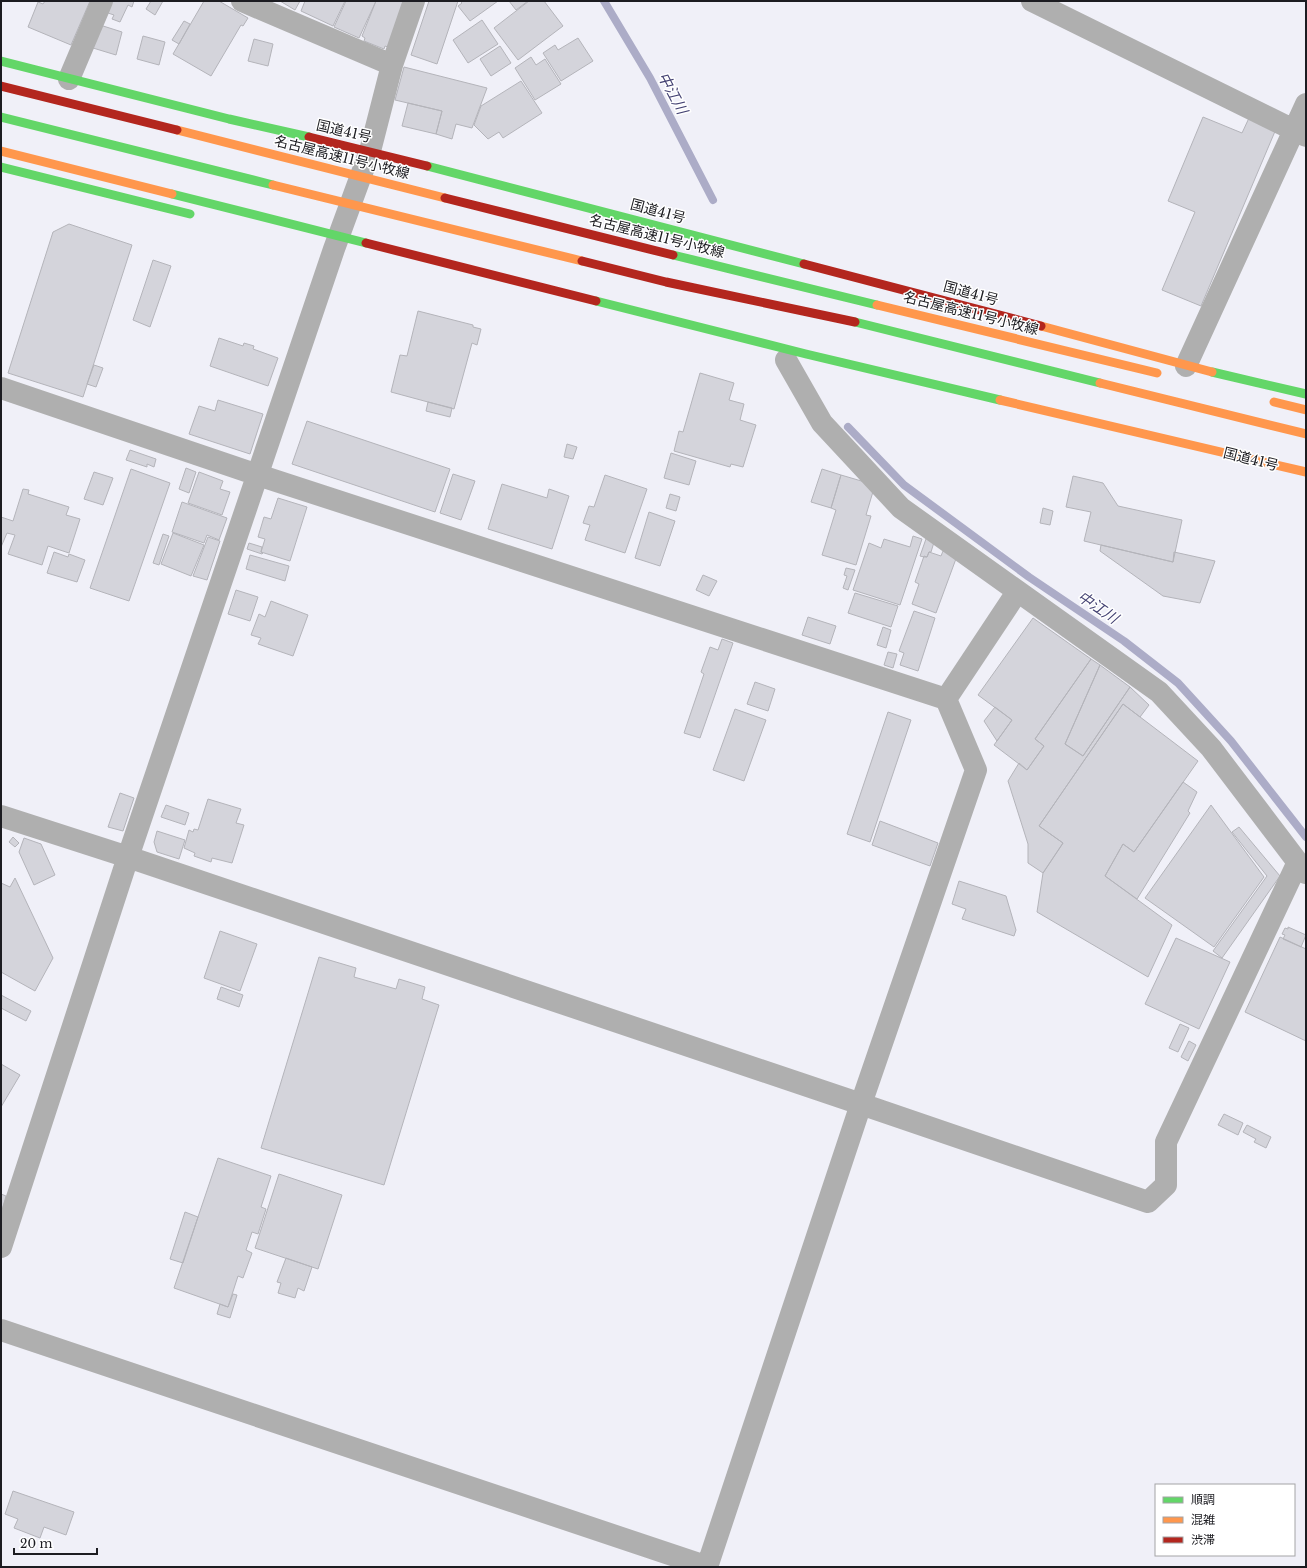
<svg xmlns="http://www.w3.org/2000/svg" width="1307" height="1568" viewBox="0 0 1307 1568" font-family="'Libre Baskerville','Noto Sans JP',serif">
<rect width="100%" height="100%" fill="#f0f0f8"/>
<g fill="none" stroke-linecap="round" stroke-linejoin="round">
<path stroke="#acacc7" stroke-width="8" d="M604 1 650 78 713 200
M848 427 904 485 1029 577 1124 641 1178 683 1231 741 1306 837"/>
</g>
<path fill="#d4d4db" stroke="#b4b4ba" d="M45 1H92H90L71 45 28 27 38 2 43 4Z
M110 1H134L132 7 128 5 120 22 112 19 114 15 105 12Z
M151 1H163L155 15 146 9Z
M204 1H219L248 18 243 26 241 25 211 76 173 54Z
M280 1H300L295 10Z
M305 1H345L333 26 301 11Z
M346 1H376L359 38 334 27Z
M376 1H404L388 47 385 46 384 49 364 41 365 38 362 36Z
M429 1H458L437 64 411 55Z
M460 1H498L470 21 458 6 462 3Z
M509 1H528L516 10Z
M529 1H544L563 26 518 60 494 28Z
M482 20 498 44 468 63 453 40Z
M184 21 190 24 179 44 172 40Z
M100 25 122 32 116 55 93 48Z
M143 36 165 42 159 65 137 59Z
M578 38 593 61 561 81 543 53 555 45 558 50Z
M254 39 273 44 268 66 248 61Z
M500 46 511 63 491 76 480 59Z
M531 57 536 65 545 59 561 84 535 100 515 68Z
M404 67 487 88 472 128 456 124 452 139 436 134 442 111 395 100Z
M521 81 542 113 503 138 499 132 488 139 474 125 481 106Z
M408 103 442 111 436 134 402 126Z
M1203 117 1242 133 1249 118 1276 129 1201 306 1162 290 1195 212 1168 201Z
M69 224 132 245 83 397 8 373 53 232Z
M153 260 171 266 150 327 133 320Z
M418 311 473 325V327L481 329 477 345 472 343 454 409 391 392 400 355 407 356Z
M219 338 243 346 244 343 254 346 253 349 278 358 268 386 210 366Z
M94 365 103 368 96 387 87 384Z
M700 373 734 383 729 400 744 404 740 420 756 425 743 467 731 464 730 467 674 451 679 431 683 432Z
M218 400 263 414 250 454 189 434 199 406 215 411Z
M428 402 452 408 450 417 426 411Z
M307 421 450 469 435 512 292 464Z
M567 444 577 447 573 459 564 457Z
M130 450 156 459 154 467 147 464V467L126 460Z
M671 453 696 461 689 485 664 478Z
M186 468 196 472 189 493 179 489Z
M131 469 170 483 129 601 90 588Z
M822 469 841 475 831 508 811 502Z
M94 472 113 478 103 505 84 499Z
M199 472 223 481 220 489 230 492 222 515 188 503Z
M453 474 475 481 461 520 440 513Z
M605 475 647 489 625 553 585 540 590 525 583 523 589 506 594 507Z
M841 475 875 485 866 515 871 516 856 565 822 555 836 510 831 508Z
M1073 476 1103 483 1118 506 1182 520 1173 562 1084 541 1091 512 1066 507Z
M502 484 547 498 549 489 569 496 552 549 488 529Z
M23 489 29 490 28 494 69 507 66 515 80 519 69 553 48 546 42 565 8 554 15 535 7 533 1 547V517L13 521Z
M670 494 680 497 676 511 666 508Z
M278 498 307 507 290 561 261 552 265 539 258 537 264 517 271 519Z
M182 502 227 518 219 540 207 535 204 543 172 532Z
M1043 508 1053 511 1050 525 1040 523Z
M649 512 675 521 660 566 635 558Z
M173 533 204 545 191 576 161 564Z
M163 534 169 536 159 565 153 563Z
M913 536 922 539 900 605 853 590 869 543 881 548 884 539 910 547Z
M927 536 935 539 931 552H929L927 557H924L920 556Z
M208 537 220 541 207 580 193 576Z
M249 543 262 547 261 552 263 553 262 554 247 549Z
M1101 545 1173 562 1174 552 1215 561 1200 603 1163 596 1100 551Z
M943 551 957 556 936 613 912 604 919 584 915 582 924 556 927 557 929 552 941 556Z
M54 552 68 557 69 554 85 560 77 582 47 573Z
M250 555 289 566 285 581 246 569Z
M846 568 855 570 848 590 843 588 847 576 844 575Z
M703 575 717 581 709 596 696 590Z
M236 590 258 597 250 621 228 614Z
M855 593 898 606 891 627 848 613Z
M271 601 308 615 293 656 258 644 261 638 251 635 259 614 265 617Z
M914 611 935 618 918 671 900 665 904 653 899 651Z
M808 617 836 626 830 644 802 635Z
M1033 618 1091 659 1035 739 1044 746 1027 770 994 745 1012 720 978 695Z
M883 627 891 630 886 648 877 645Z
M722 639 733 643 700 738 684 733 704 674 701 672 710 647 718 650Z
M888 652 897 654 893 668 884 665Z
M1091 659 1100 665 1065 744 1083 756 1130 687 1149 705 1140 717 1123 704 1039 826 1063 843 1043 873 1028 863V844L1008 781 1019 763 1027 770 1044 746 1035 739Z
M1100 665 1130 687 1083 756 1065 744Z
M755 682 775 689 768 711 747 704Z
M1123 704 1198 761 1134 852 1123 844 1105 876 1172 925 1148 977 1037 912 1043 873 1063 843 1039 826Z
M995 707 1012 720 997 741 984 721Z
M735 709 766 720 744 781 713 770Z
M888 712 911 720 870 842 847 834Z
M1183 782 1197 792 1188 811 1190 813 1137 899 1105 876 1123 844 1134 852Z
M120 793 134 798 123 831 108 827Z
M208 799 241 809 236 823 244 825 232 863 212 858 211 862 194 856 195 853 184 848 189 830 193 832 194 829 198 830Z
M166 805 189 813 185 825 161 817Z
M1211 805 1264 877 1214 947 1145 898Z
M880 821 938 843 930 866 872 845Z
M1239 827 1280 876 1222 958 1213 951 1267 876 1232 832Z
M157 831 185 840 179 859 157 852 154 842Z
M13 837 19 843 15 847 9 842Z
M24 838 41 844 55 875 34 885 19 852Z
M15 878 53 958 35 991 1 972V883L10 887Z
M959 881 1006 896 1016 930 1014 936 962 919 966 909 952 904Z
M1288 927 1306 935 1301 947 1283 939 1285 935 1282 934 1285 928 1288 929Z
M220 931 257 944 240 991 204 978Z
M1280 937 1306 949V1041L1245 1012Z
M1176 938 1230 962 1199 1029 1145 1004Z
M319 957 356 968 354 977 396 989 399 979 425 987 422 999 439 1005 384 1185 261 1148Z
M221 987 243 995 239 1007 217 999Z
M1 995 31 1011 26 1021 1 1008Z
M1180 1024 1189 1028 1178 1052 1169 1048Z
M1189 1041 1196 1045 1188 1061 1181 1057Z
M1 1064 20 1075 1 1107Z
M1224 1114 1243 1123 1238 1135 1218 1125Z
M1247 1125 1271 1137 1266 1148 1254 1142 1256 1139 1243 1132Z
M218 1158 271 1176 261 1207 266 1209 258 1234 252 1232 246 1250 252 1253 243 1278 238 1276 228 1307 174 1288Z
M279 1174 342 1195 318 1269 255 1248Z
M1 1194 6 1196 1 1214Z
M185 1212 198 1217 183 1263 170 1259Z
M286 1258 312 1267 304 1291 298 1288 295 1298 278 1293 281 1283 277 1282Z
M233 1294 237 1295 230 1318 217 1314 220 1304 228 1307Z
M13 1491 74 1512 66 1535 44 1527 40 1538 14 1528 18 1519 5 1514Z"/>
<g fill="none" stroke-linecap="round" stroke-linejoin="round">
<path stroke="#afafaf" stroke-width="22" d="M242 1 392 65
M1032 1 1306 136
M69 79 102 1
M786 360 822 423 901 508 1159 692 1211 748 1306 873
M1186 366 1306 104
M1 388 258 475 946 699 976 770 861 1104 707 1567
M946 699 1017 592
M1 816 128 857 861 1104 1148 1202 1166 1185V1142L1298 862
M1 1247 128 857 334 249 370 151 392 65 414 1
M1 1330 708 1567"/>
<path stroke="#63d668" stroke-width="9" d="M1 61 229 119 309 137
M1 117 273 185
M427 166 804 264
M1 167 190 214
M172 194 366 243
M673 255 877 305
M596 301 806 354 1000 400
M855 322 1100 383
M1212 372 1306 394"/>
<path stroke="#ff974d" stroke-width="9" d="M177 130 445 198
M1 151 172 194
M273 185 582 261
M877 305 1157 373
M1041 326 1212 372
M1100 383 1306 434
M1000 400 1306 472
M1274 402 1306 410"/>
<path stroke="#b3261e" stroke-width="9" d="M1 86 177 130
M309 137 427 166
M445 198 673 255
M366 243 596 301
M582 261 666 282 855 322
M804 264 1041 326"/>
</g>
<g text-anchor="middle" dominant-baseline="central" stroke-width="3" stroke-linejoin="round" paint-order="stroke">
<g font-size="14" fill="#1c1c21" stroke="#fff">
<text transform="translate(344 131) rotate(13)">国道41号</text>
<text transform="translate(342 157) rotate(14)">名古屋高速11号小牧線</text>
<text transform="translate(658 211) rotate(15)">国道41号</text>
<text transform="translate(657 236) rotate(14)">名古屋高速11号小牧線</text>
<text transform="translate(971 293) rotate(15)">国道41号</text>
<text transform="translate(971 313) rotate(14)">名古屋高速11号小牧線</text>
<text transform="translate(1251 459) rotate(14)">国道41号</text>
</g>
<g font-size="15" font-style="italic" fill="#444273" stroke="#fff">
<text transform="translate(673 93) rotate(62)">中江川</text>
<text transform="translate(1098 607) rotate(34)">中江川</text>
</g>
</g>
<rect width="1307" height="1568" fill="none" stroke="#1c1c21" stroke-width="4"/>
<rect x="1155" y="1484" width="140" height="72" fill="#ffffff" stroke="#a4a4a6"/>
<rect x="1163" y="1497" width="20" height="6" fill="#63d668" stroke="#a4a4a6"/>
<text x="1191" y="1504" font-size="12" fill="#1c1c21">順調</text>
<rect x="1163" y="1517" width="20" height="6" fill="#ff974d" stroke="#a4a4a6"/>
<text x="1191" y="1524" font-size="12" fill="#1c1c21">混雑</text>
<rect x="1163" y="1537" width="20" height="6" fill="#b3261e" stroke="#a4a4a6"/>
<text x="1191" y="1544" font-size="12" fill="#1c1c21">渋滞</text>
<path d="M14 1548v6h83v-6" fill="none" stroke="#1c1c21" stroke-width="2"/>
<text x="20" y="1548" font-size="12" fill="#1c1c21" stroke="#ffffff" stroke-width="3" paint-order="stroke">20 m</text>
</svg>
